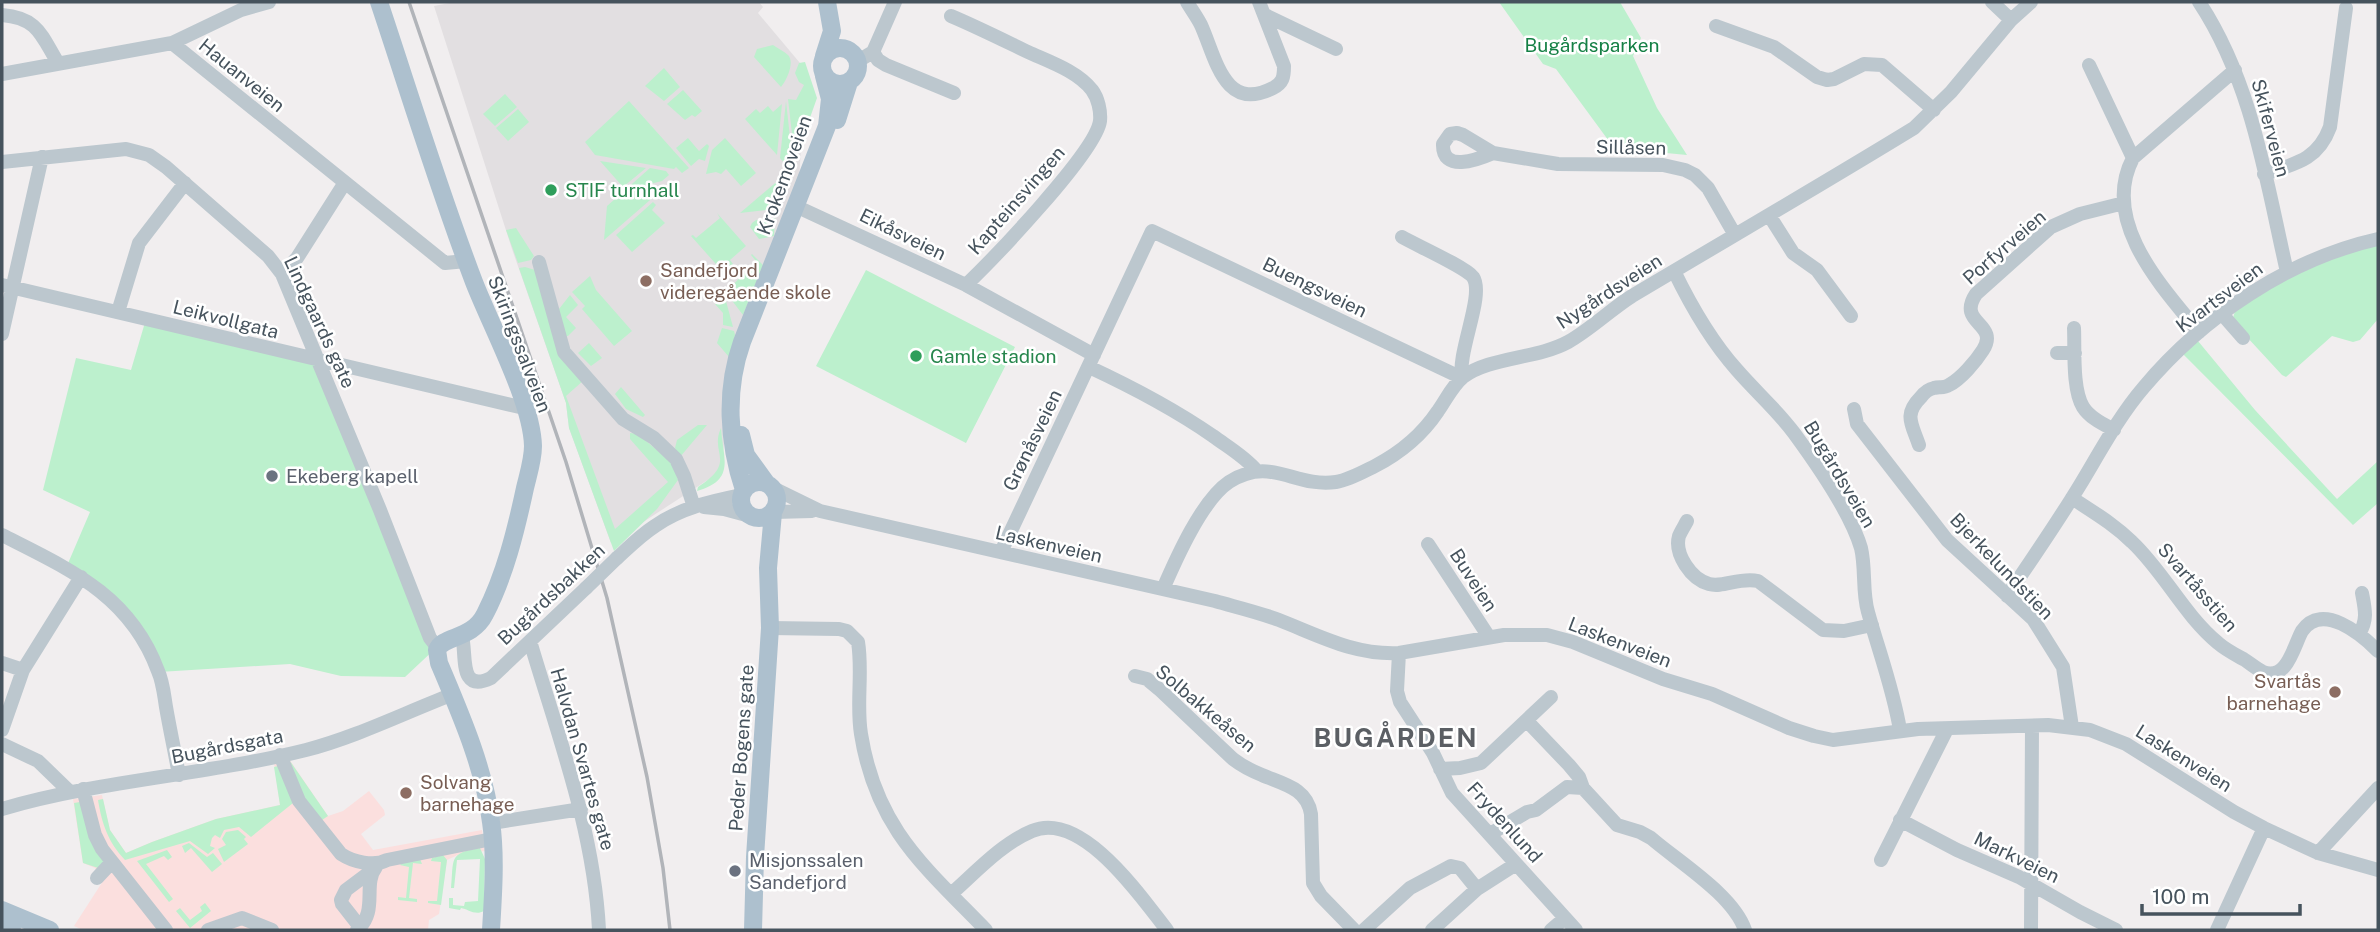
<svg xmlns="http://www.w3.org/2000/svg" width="2380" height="932" viewBox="0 0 2380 932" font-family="'Public Sans',sans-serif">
<rect width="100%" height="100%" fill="#f1eeef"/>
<path fill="#e2dfe1" d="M455 2H759L763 7 758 13 805 69 798 203 734 374 720 472 611 543 569 428 566 403 512 249 434 6Z"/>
<path fill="#fbdfde" d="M289 759 328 816 343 811 369 791 384 810 385 815 361 834 373 850 482 830 485 851 460 854 447 860 439 914 429 920 428 930H83L74 926 103 881 95 868 83 863 73 799 102 795 110 830 126 853 152 842 216 819 280 805 274 763Z"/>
<path fill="#bcf0cd" d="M1499 2H1620L1641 38 1633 56 1657 108 1687 155 1614 148 1556 69 1543 64Z
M773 45C777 48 784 51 788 55 795 62 787 80 781 87L754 57 757 49Z
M805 62 817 98 795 160 788 99 796 100 804 85 799 82 795 73 799 63Z
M664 68 680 87 664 101 645 86Z
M683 90 702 111 695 117 692 115 685 120 667 104Z
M505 94 517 107 495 126 483 114Z
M629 101 689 168 682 173 676 167 674 169 595 155 585 142Z
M786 101 793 165 791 171 780 158Z
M782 104 777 155 745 119 756 109 760 113 768 106 773 112Z
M518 109 529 122 508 141 496 128Z
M688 138 699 151 707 144 709 146 705 161 699 159 691 166 676 148Z
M725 138 756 173 741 186 726 169 721 174 716 172 706 174 712 150Z
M600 161 646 168 623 187Z
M650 168 666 171 669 175 662 181 650 184 657 194 604 240 607 206Z
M787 173 789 175 775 209 740 213Z
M653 202 656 205 652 210 665 223 632 252 616 235Z
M717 213 746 246 730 260 733 264 723 272 691 236 693 235 696 238 720 218Z
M775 218 774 236 759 239 750 227 752 223 756 220Z
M516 228 534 256 531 260 518 263 506 230Z
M2378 243V319L2360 340 2353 342 2332 336 2286 377 2282 375 2234 323 2233 318 2235 311 2293 273Z
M752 254 763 265 743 315 727 294 730 292 728 290 756 261 751 255Z
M525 267 535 270 584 380 566 396 615 529 668 482 630 439V433L638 434 672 463 678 480 657 509 614 551 569 428 566 403 519 268Z
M866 270 1015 347 966 443 816 366Z
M590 276 596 290 632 331 614 346 582 309 585 306 572 292Z
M570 295 578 305 566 317 576 328 568 336 562 337 559 309Z
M723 298 726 301 733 327 723 325V313L715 304Z
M146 319 319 361 437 647 405 677 341 676 290 664 159 672 140 633 66 568 90 512 43 490 76 358 131 370Z
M722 328 734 331 735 335 729 357 717 343Z
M2198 341 2255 410 2337 499 2378 461V503L2353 525 2183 354Z
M589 343 602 358 591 366 578 353Z
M621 387 645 415 643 417 626 409 615 394Z
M698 425H707L680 457 675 448 677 440Z
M721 428C723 459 736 480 697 491L698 487C738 461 709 454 721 428Z
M290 761 328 816 322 820 300 795Z
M278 766 293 803 251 837 239 827 224 830 220 838 215 835 212 838 210 846 215 848 208 854 190 841 125 860C108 842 102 824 98 800L103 799 110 830 126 853 152 842 216 819 280 805 274 767Z
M80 802 104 860 103 864 98 868 83 863 74 803Z
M238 830 246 837 244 839 248 844 224 862 218 849 226 845 222 839 226 832Z
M189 843 207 857 213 853 222 864 212 872 191 848 185 853 182 846Z
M480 848 485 859 484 911C475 916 468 909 461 908L460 910 449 908V898H453V905L464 906 465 902 478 901 480 859 457 860 454 888H451C454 859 448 853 480 848Z
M167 850 172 857 168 860 164 856 146 864 173 899 169 902 137 861Z
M443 855 447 860 441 905 428 903V901H437L441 862 431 861 432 858Z
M420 859 422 864 413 863 409 898 417 899V902L398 900V897L406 898 409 867 400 865 402 863Z
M205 903 211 911 190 928 176 911 180 908 190 920 202 911 200 907Z"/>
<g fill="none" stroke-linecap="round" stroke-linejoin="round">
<path stroke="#bcc7ce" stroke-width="14" d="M1187 2C1191 9 1197 17 1201 25 1216 58 1224 113 1273 88 1283 83 1284 77 1284 66L1259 2
M1992 2 2011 20
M2199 2C2252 82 2266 180 2287 272
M2 15C38 18 41 35 58 63
M1265 15 1336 49
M951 16C977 27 1003 40 1028 52 1050 62 1077 71 1092 90 1098 98 1101 111 1100 121 1096 152 992 260 966 285
M1716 26 1774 47 1817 77 1827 80 1834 79 1864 64 1882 65 1934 110
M172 43 445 263 466 261
M873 52 878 60 886 65 954 93
M858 61 873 52 895 2
M2089 65 2133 158
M2 74 172 43 241 10 269 2
M1493 153C1477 160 1442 173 1443 144L1450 134 1457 133 1463 135 1493 153 1558 164 1663 165 1685 170 1695 175 1708 188 1735 235
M2 162 126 149 149 155 166 167 268 256 282 274 380 510 430 638 437 647
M2264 174C2295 164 2318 160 2330 127L2346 8
M804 210 966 285 1094 355
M1769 215 1793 253 1817 270 1851 316
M1402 237C1416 245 1465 267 1473 277 1485 295 1457 352 1462 378
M539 262 564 352 623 419 654 438 676 459 684 476 694 507
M1674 271C1691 306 1711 341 1737 370 1756 392 1777 410 1794 433 1816 463 1851 514 1861 548 1866 569 1862 592 1868 612 1879 652 1893 688 1900 730
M282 274 297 258 344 184
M2 285 524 408
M118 312 139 243 185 183
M2222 314 2243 338
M2074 328C2075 349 2072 389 2083 407 2090 418 2103 424 2114 430
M2199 332C2162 287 2100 221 2133 158L2235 70
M2 334 42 157
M2057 353H2075
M1089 367C1132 387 1174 409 1213 436 1228 447 1244 456 1256 470
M1854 409 1857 424 1947 540 2033 619 2063 667 2072 727
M1919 445C1912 424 1903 415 1921 397 1924 393 1929 389 1934 388 1940 386 1943 389 1949 385 1961 379 1976 361 1983 350 2000 323 1956 324 1976 294L2051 227 2080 214 2124 203
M773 488 820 511 1215 601C1236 607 1258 612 1279 620 1320 636 1354 655 1399 653L1504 635H1547L1573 642 1663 679 1712 694 1789 728 1814 736 1833 740 1918 729 2048 725 2090 730 2126 744 2234 812 2264 828 2318 853 2378 870
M2072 498C2093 512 2114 524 2132 542 2164 572 2184 615 2218 643 2226 650 2236 655 2245 660 2251 664 2257 669 2263 672 2287 682 2294 645 2302 631 2322 601 2362 635 2378 651
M704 507 724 509 750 516
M774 512 812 511
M1687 521C1685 525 1681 531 1679 536 1674 554 1691 579 1709 584 1723 588 1739 577 1758 581L1823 630 1844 631 1872 625
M2 535C69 569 130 595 158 671 163 682 164 695 166 707 170 730 175 753 179 775
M1428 544 1489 637
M1001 552 1152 231 1462 378
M617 558C629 547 641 535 655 526 680 508 712 501 741 495
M1163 589C1176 559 1202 500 1229 482 1271 455 1294 488 1336 482 1349 480 1363 472 1375 466 1400 453 1422 435 1438 411 1446 400 1452 386 1463 377 1489 357 1537 359 1568 342 1591 329 1610 310 1632 296 1726 240 1821 185 1914 128L1951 92 2011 20 2031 2
M2007 596C2032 559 2057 523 2080 485 2100 452 2119 416 2144 387 2203 317 2288 259 2378 239
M770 628 839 629 847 631 858 642C863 672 856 704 861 734 876 828 924 866 986 930
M2359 634C2368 620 2365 609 2362 593
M462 636C467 654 458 694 491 678L586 588
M530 641C558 736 594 830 599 930
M1399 653 1397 691 1400 702 1433 753 1452 793 1576 930
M2 663 23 670
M1135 676 1147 679 1159 689 1233 759C1242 766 1252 771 1262 775 1283 784 1307 788 1311 814L1313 883 1321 896 1354 930
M1527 721 1569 765 1579 777 1583 788 1617 825 1640 832 1651 838C1680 863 1733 895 1745 930
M2 730 23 670 81 577
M2 744 38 761 69 791
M280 755 299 801 341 854C353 862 374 867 387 860L492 839
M1440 769 1460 768 1481 763 1551 697
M83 789 95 835 102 849 166 930
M2 809C101 780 206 775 306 750 356 737 404 713 451 695
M1900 820 1957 850 2019 877 2080 912 2116 930
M492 823 581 809
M1490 834 1527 812 1536 810 1567 787 1583 788
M2318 853 2378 788
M1881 860 1947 729
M97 878 111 863
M951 894C975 873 1001 844 1032 831 1082 810 1141 897 1167 930
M360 927 342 904 341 900 346 890 374 869
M208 930 242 918 272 930
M357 930C379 911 362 885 376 867
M1364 930 1410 888 1451 866 1460 868 1477 889
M1432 930 1477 889 1516 864
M1551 930 1565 918
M2031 930 2032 726
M2217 930 2264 828"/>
<path stroke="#adc0ce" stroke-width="18" d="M379 2C410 95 439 190 474 282 491 326 532 402 533 446 533 460 528 475 525 488 516 530 505 575 485 614 472 640 443 635 437 650L439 663C460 713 484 767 491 822 496 855 493 897 491 930
M822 66a18 18 0 1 1 36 0a18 18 0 1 1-36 0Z
M824 56 832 31 827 2
M837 120 849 82
M741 435 746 455 767 484
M741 500a18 18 0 1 1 36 0a18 18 0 1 1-36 0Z
M744 490C728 442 725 390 742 342L827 126 830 99 824 76
M2 910 50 930
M2 926 12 930
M753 930 755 857 770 628 768 568 773 513"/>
<path stroke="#b1b4b9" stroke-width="3.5" d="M409 2 566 462 607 598 647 777 663 868 670 930"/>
<path stroke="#bcc7ce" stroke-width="14" d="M586 588 617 558"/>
</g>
<g fill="#2e9e5b" stroke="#fff" stroke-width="2.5">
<circle cx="551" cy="190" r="7"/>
<circle cx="916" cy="356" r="7"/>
</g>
<g fill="#8d6e63" stroke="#fff" stroke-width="2.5">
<circle cx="646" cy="281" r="7"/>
<circle cx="2335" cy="692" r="7"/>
<circle cx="406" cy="793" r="7"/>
</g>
<g fill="#6b7280" stroke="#fff" stroke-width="2.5">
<circle cx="272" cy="476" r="7"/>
<circle cx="735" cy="871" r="7"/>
</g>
<g text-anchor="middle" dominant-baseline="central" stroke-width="5" stroke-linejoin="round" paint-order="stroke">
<g font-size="19" fill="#158045" stroke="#fff">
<text x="1592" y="45">Bugårdsparken</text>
</g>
<g font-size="19" fill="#46535d" stroke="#fff">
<text transform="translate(242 75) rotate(39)">Hauanveien</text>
<text transform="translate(2271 128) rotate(75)">Skiferveien</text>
<text transform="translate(1631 147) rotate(1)">Sillåsen</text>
<text transform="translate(784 175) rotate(-70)">Krokemoveien</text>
<text transform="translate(1016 200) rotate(-49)">Kapteinsvingen</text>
<text transform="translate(903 234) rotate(26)">Eikåsveien</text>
<text transform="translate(2004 247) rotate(-41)">Porfyrveien</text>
<text transform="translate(1315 287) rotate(26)">Buengsveien</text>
<text transform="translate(1609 291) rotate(-33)">Nygårdsveien</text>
<text transform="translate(2219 297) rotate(-37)">Kvartsveien</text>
<text transform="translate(226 319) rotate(14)">Leikvollgata</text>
<text transform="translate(320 322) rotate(65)">Lindgaards gate</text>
<text transform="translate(520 344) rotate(69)">Skiringssalveien</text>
<text transform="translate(1032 440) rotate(-64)">Grønåsveien</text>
<text transform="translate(1840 474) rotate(59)">Bugårdsveien</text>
<text transform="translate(1049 544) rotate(13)">Laskenveien</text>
<text transform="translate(2002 566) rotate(46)">Bjerkelundstien</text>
<text transform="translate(1474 580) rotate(57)">Buveien</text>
<text transform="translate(2198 587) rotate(49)">Svartåsstien</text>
<text transform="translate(551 594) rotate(-43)">Bugårdsbakken</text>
<text transform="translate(1620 642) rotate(21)">Laskenveien</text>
<text transform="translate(1206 708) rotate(40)">Solbakkeåsen</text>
<text transform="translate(227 746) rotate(-11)">Bugårdsgata</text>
<text transform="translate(741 748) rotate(-86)">Peder Bogens gate</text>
<text transform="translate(2184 758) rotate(32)">Laskenveien</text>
<text transform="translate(583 759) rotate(74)">Halvdan Svartes gate</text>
<text transform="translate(1505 822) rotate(48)">Frydenlund</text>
<text transform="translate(2017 857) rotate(26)">Markveien</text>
</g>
<g font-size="19" fill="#27864d" stroke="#fff" text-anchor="start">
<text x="565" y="190">STIF turnhall</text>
<text x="930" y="356">Gamle stadion</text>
</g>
<g font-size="19" fill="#785e54" stroke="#fff" text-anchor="start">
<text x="660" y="270">Sandefjord<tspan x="660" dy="22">videregående skole</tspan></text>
<text x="2321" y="681" text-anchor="end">Svartås<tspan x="2321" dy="22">barnehage</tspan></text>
<text x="420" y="782">Solvang<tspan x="420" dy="22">barnehage</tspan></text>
</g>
<g font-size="19" fill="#5b616d" stroke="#fff" text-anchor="start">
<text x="286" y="476">Ekeberg kapell</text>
<text x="749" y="860">Misjonssalen<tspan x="749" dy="22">Sandefjord</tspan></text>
</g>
<g font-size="26" font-weight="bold" letter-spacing="2" fill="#5b5f64" stroke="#fff">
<text x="1396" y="737">BUGÅRDEN</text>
</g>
</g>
<rect width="2380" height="932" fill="none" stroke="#46535d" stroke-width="7"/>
<path d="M2142 904v10h158v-10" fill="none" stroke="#46535d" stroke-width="3.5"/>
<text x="2152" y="904" font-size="21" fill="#46535d" stroke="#ffffff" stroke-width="5" paint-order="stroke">100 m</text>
</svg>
